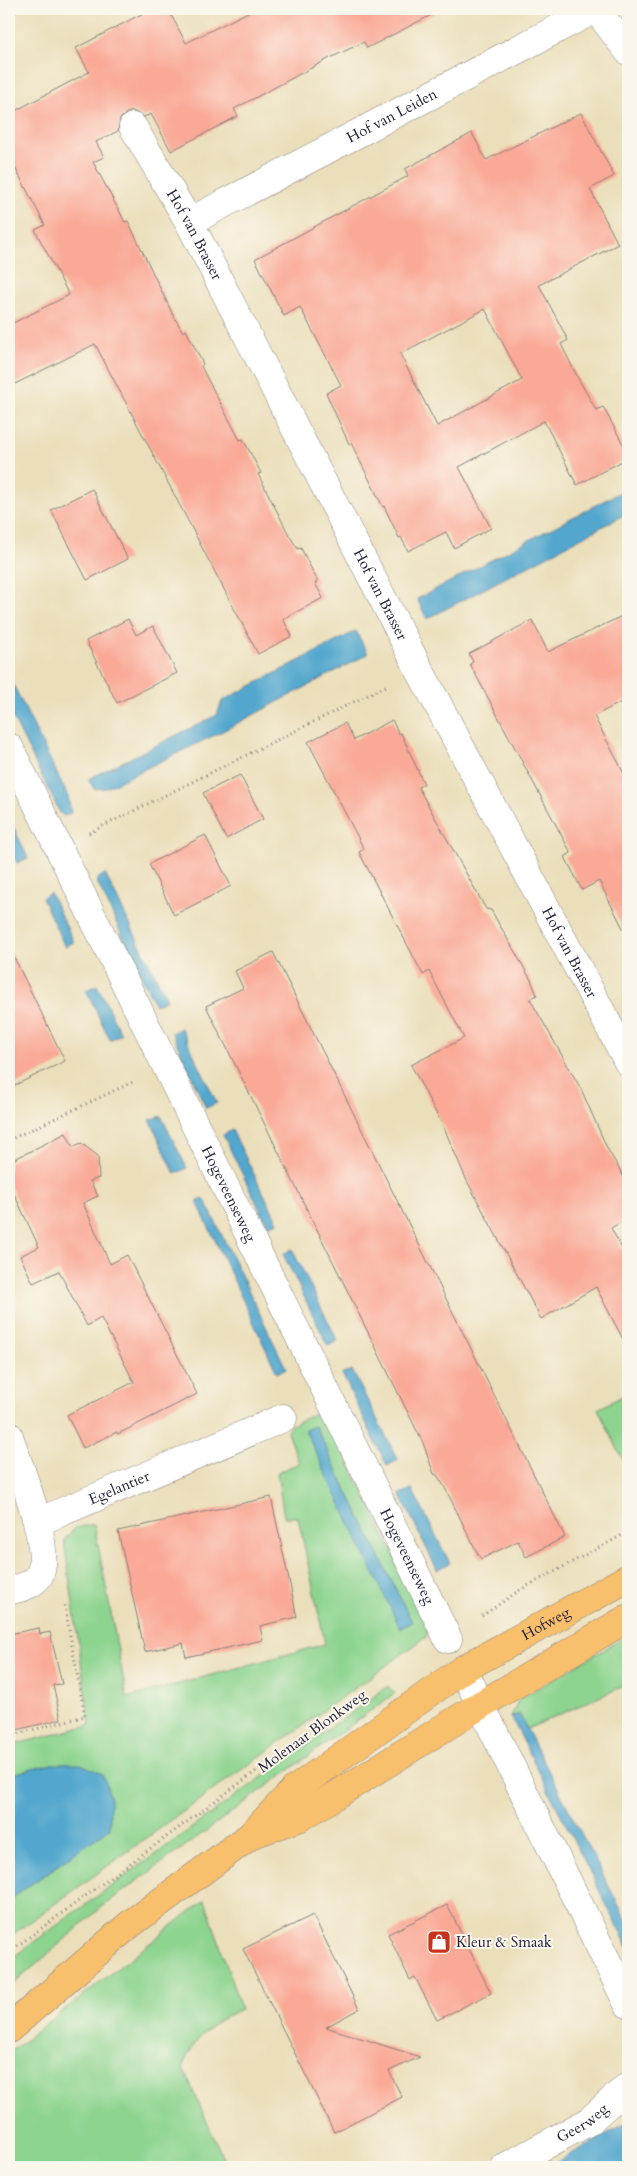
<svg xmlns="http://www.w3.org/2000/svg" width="637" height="2176" viewBox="0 0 637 2176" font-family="Cardo,serif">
<rect width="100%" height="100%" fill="#fbf7ec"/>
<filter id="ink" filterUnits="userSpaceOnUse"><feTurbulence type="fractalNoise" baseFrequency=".02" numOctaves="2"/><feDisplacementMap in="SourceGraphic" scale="10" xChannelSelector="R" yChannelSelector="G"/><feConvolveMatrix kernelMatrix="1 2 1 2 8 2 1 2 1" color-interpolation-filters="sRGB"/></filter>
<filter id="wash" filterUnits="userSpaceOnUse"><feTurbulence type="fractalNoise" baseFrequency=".0096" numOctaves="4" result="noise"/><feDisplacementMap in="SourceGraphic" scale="20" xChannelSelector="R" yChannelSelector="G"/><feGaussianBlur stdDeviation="1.12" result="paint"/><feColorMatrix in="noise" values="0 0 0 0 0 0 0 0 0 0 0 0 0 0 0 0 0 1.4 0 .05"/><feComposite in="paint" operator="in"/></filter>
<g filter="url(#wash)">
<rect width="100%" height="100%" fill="#ebdfbb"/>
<path fill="#8dd48f" stroke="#587b65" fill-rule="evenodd" d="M628 1393V1470L598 1409Z
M323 1410 428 1624 426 1637 9 1937V1900L110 1828 52 1764 9 1775V1746L90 1725 64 1540 75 1528 94 1524 127 1698 325 1644 298 1517H284L277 1473 299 1463 287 1432 291 1425ZM315 1426 412 1622 401 1628 305 1430Z
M628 1635V1684L527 1729 519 1714 511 1717 518 1700Z
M388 1686 395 1693 103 1906 9 1988V1960Z
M205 1900 241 2009C214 2021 192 2039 183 2068L227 2167H9V2053Z"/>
<path fill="#52a7ce" stroke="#3a6484" d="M628 488V513L427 619 417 599Z
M356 631 368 654 221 732 106 788 94 789 88 779 217 715 222 701Z
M9 676 68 796 71 813 64 816 60 813 9 710Z
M9 817 28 858 17 863 9 846Z
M105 874 167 999 155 1005 98 884 97 879Z
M50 893 74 942 65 947 42 898Z
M97 985 121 1034 110 1040 86 990Z
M181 1028 217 1103 206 1108 172 1033Z
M161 1116 187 1168 175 1174 150 1120Z
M232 1130 278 1222 268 1226 223 1135Z
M204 1198 286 1368 277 1373 197 1202Z
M292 1249 338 1341 328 1346 283 1254Z
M352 1370 398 1460 387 1466 342 1374Z
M315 1426 412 1622 400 1628 305 1430Z
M412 1489 450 1563 437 1570 400 1494Z
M519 1714 628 1923V1947L511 1717Z
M52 1764H81L103 1774 110 1796V1828L9 1900V1775Z
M628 2122V2167H548Z"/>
<g id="blocks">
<path fill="#faa996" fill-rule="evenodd" d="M151 9H168L186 43 254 9H443L367 48 364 42 330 58 234 109 238 116 171 151 151 114 144 117 133 111 126 113 120 119 118 131 96 142 104 157 93 162 125 222 128 221 174 317 183 332 186 330 203 364 201 366 208 380 240 440 243 439 261 473 258 474 289 535 298 549 301 548 318 582 315 583 323 598 283 619 292 636 258 654 95 344 9 387V325L69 295 35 230 45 225 9 156V114L89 72 76 48Z
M581 113 614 176 590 189 618 244 539 285 568 340 561 344 578 378 596 410 603 407 628 453V458L577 485 544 421 459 467 491 528 454 548 446 532 408 551 401 537 399 538 384 506 383 507 351 443 349 444 326 393 341 385 300 307 284 316 255 259 408 176 405 169 472 133 486 160ZM485 309 522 380 437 426 400 354Z
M92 489 128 559 87 580 51 510Z
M628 613V699L594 716 628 781V938L599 881 582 890 565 857 571 853 470 664 473 662 469 654 532 620 548 652Z
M128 619 136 635 153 626 177 673 117 703 86 641Z
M392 720 399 734 401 733 424 784 418 787 486 909 491 910 531 980 537 995 530 999 581 1089 607 1148 628 1184V1218L611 1228 628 1260V1349L596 1287 541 1319 467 1181 444 1128 411 1065 464 1038 429 971 423 975 359 852 364 849 308 742 345 723 354 740Z
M240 775 263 819 226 839 203 793Z
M205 835 231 886 174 915 149 864Z
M9 947 65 1061 9 1088Z
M273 952 565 1537 526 1557 518 1541 481 1559 479 1556 444 1486 437 1475 434 1474 423 1443 206 1006 243 988 235 971Z
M66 1133 73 1147 81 1143 98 1156 99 1178 90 1181 98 1196 83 1203 110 1264 127 1255 197 1394 118 1434 117 1432 83 1448 67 1415 134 1382 101 1318 87 1326 59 1271 33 1283 20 1256 39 1247 9 1183V1162Z
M271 1497 297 1617 260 1626 263 1640 186 1657 183 1643 145 1652 118 1531Z
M39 1628 40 1634 50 1632 62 1684 53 1685 61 1719 13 1731 9 1711V1634Z
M447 1905 491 1993 437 2020 415 1977 410 1980 388 1934Z
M313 1915 359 2009 326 2027 420 2057 389 2071 402 2097 334 2132 243 1949Z"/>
</g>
</g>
<g filter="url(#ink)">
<use href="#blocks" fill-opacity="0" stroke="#86807b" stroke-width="1"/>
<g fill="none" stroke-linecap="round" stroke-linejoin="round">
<g stroke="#86807b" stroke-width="29">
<g id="minor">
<path d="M596 9 628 51"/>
<path id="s1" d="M133 127 189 222 419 669 628 1062"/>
<path id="s2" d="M189 222 595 9"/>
<path id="s3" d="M9 747 448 1639"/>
<path d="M9 1436C18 1464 54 1550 39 1576 32 1586 19 1588 9 1591"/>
<path id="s4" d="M38 1522 283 1418"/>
<path d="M463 1669 628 2004"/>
<path id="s5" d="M505 2167 588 2122 628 2086"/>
</g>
</g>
<g stroke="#86807b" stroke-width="29">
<g id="major">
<path d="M256 1833 301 1817 482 1704 628 1618"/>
<path id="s6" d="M9 2029 129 1925 250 1836 294 1790 463 1669 628 1578"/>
</g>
</g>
<path stroke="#86807b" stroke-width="3" stroke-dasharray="1 4" stroke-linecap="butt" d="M89 833 388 685
M9 1140 135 1081
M482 1616 520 1590 628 1532
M9 1736 85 1716 64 1602
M9 1952 270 1761"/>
<use href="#minor" stroke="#fff" stroke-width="28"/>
<use href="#major" stroke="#f8bf6c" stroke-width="28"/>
</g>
</g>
<defs>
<g id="shop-square" transform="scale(1.25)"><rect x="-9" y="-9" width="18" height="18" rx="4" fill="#c8321e" stroke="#fbf7ec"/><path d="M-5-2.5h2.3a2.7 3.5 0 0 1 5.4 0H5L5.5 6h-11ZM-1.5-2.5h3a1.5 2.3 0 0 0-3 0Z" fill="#fff"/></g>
</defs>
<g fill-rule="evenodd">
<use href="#shop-square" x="439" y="1942"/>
</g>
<g text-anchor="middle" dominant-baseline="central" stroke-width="4" stroke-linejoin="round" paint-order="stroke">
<g font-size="15" fill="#22223b" stroke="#fbf7ec">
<text stroke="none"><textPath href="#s2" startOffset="229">Hof van Leiden</textPath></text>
<text stroke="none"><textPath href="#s1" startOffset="124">Hof van Brasser</textPath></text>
<text stroke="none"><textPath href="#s1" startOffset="529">Hof van Brasser</textPath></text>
<text stroke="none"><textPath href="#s1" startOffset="934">Hof van Brasser</textPath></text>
<text stroke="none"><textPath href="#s3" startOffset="498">Hogeveenseweg</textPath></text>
<text stroke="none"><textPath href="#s4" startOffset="88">Egelantier</textPath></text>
<text stroke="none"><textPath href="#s3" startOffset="902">Hogeveenseweg</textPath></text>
<text stroke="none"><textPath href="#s6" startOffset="675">Hofweg</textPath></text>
<text transform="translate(312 1731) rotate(-36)">Molenaar Blonkweg</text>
<text stroke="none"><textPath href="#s5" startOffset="89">Geerweg</textPath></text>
</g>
<g font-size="15" fill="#22223b" stroke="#fbf7ec" text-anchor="start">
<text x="456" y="1942">Kleur &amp; Smaak</text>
</g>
</g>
<rect width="637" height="2176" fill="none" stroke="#fbf7ec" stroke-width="30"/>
</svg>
